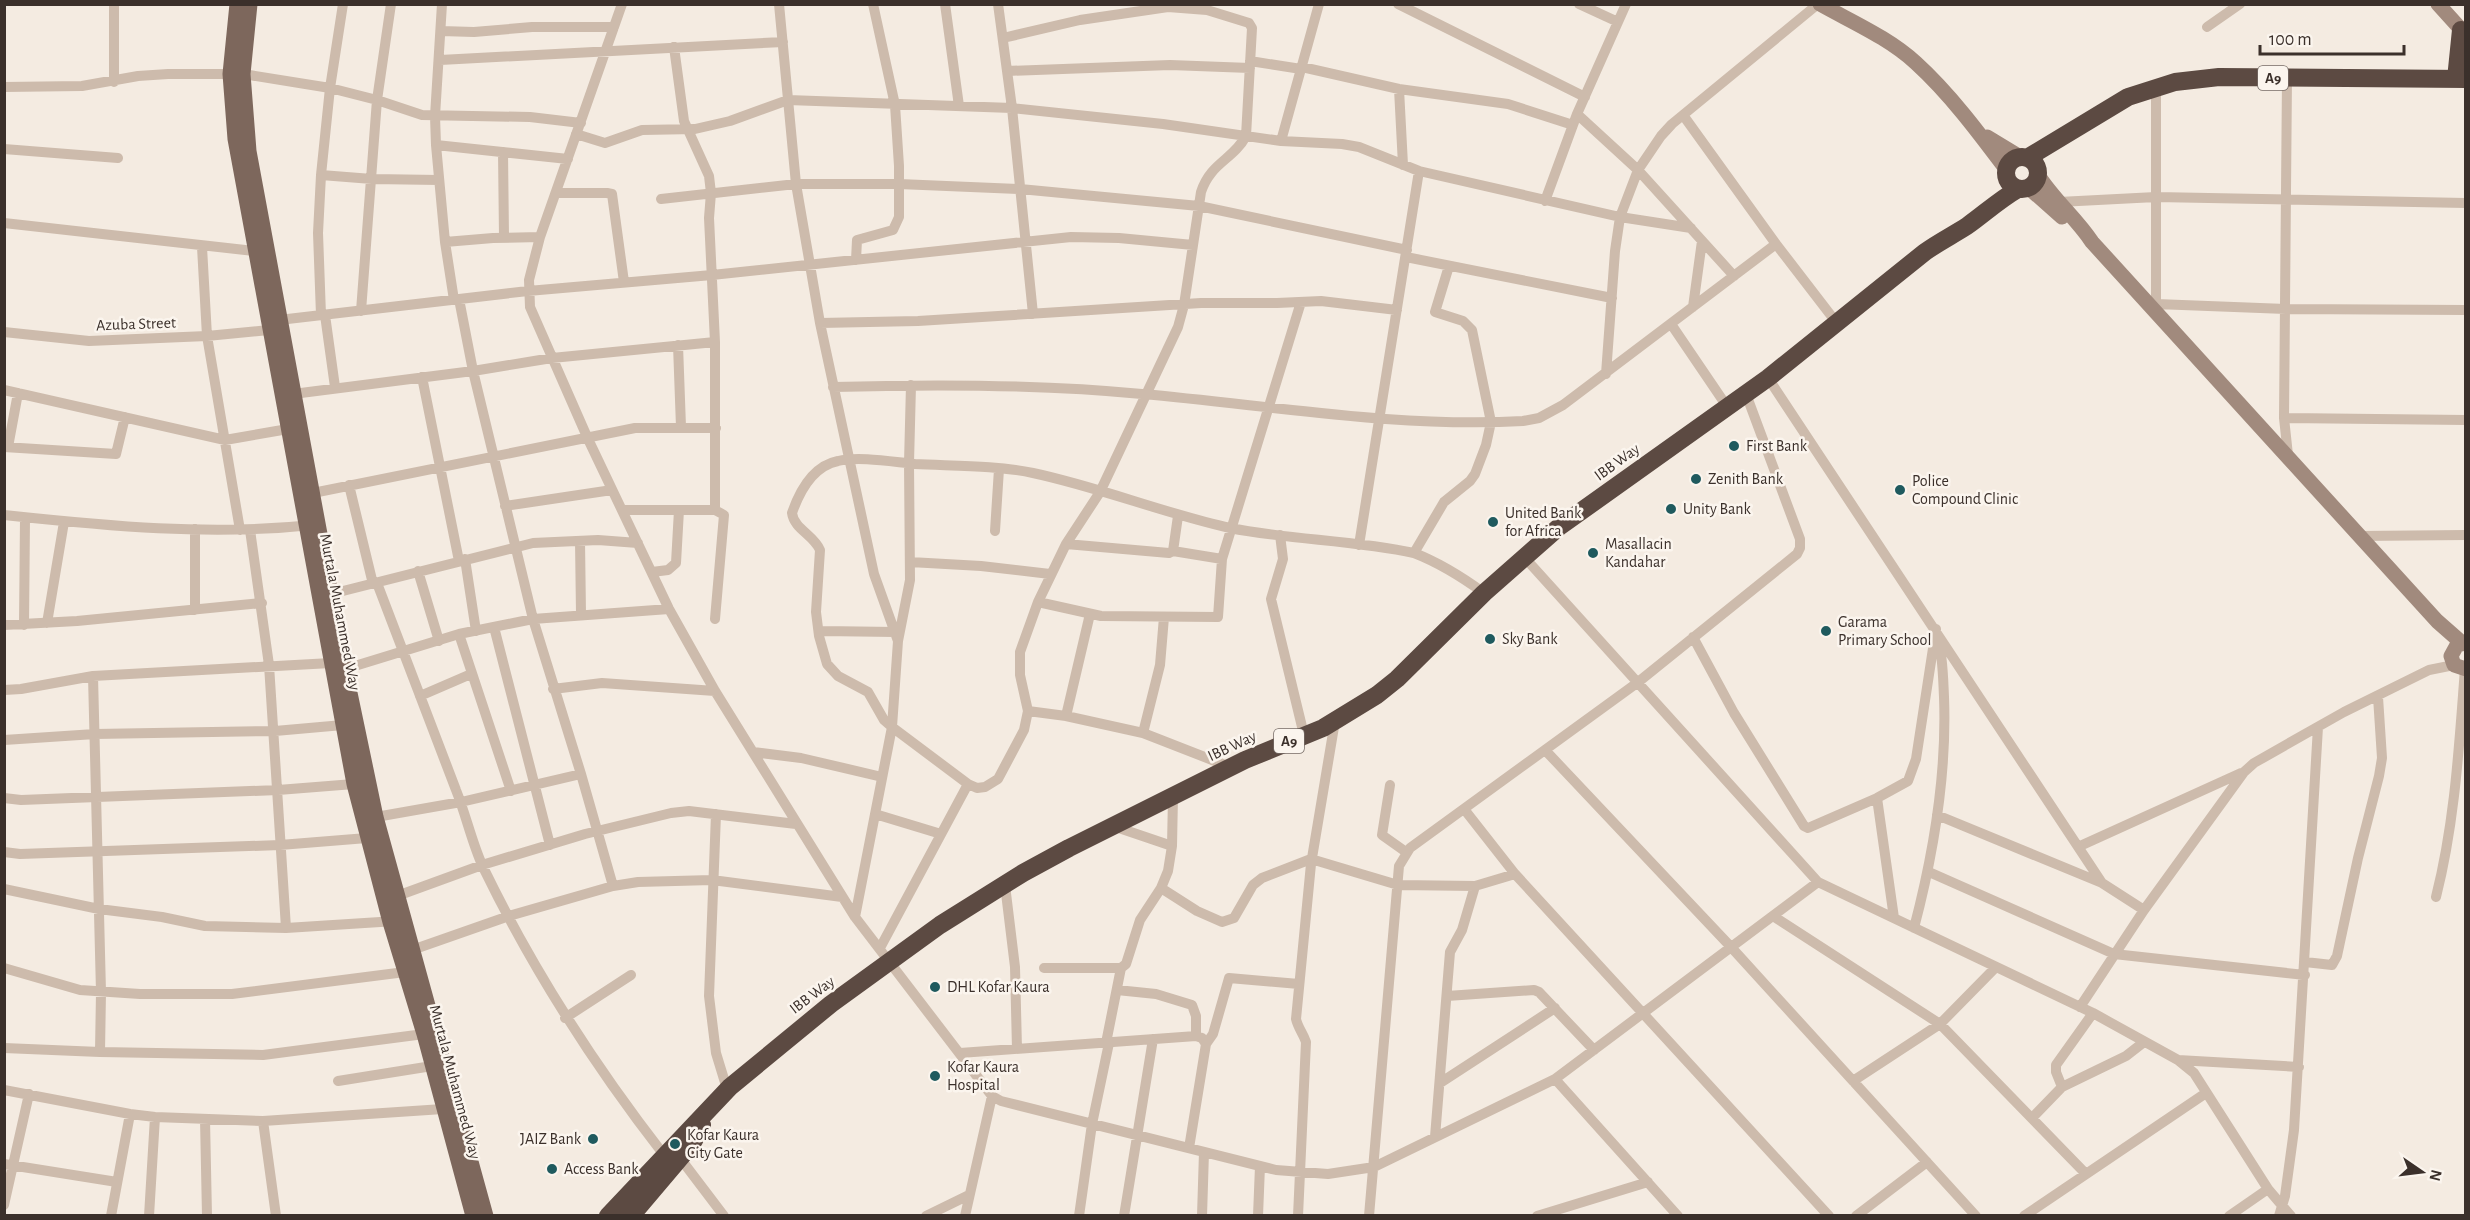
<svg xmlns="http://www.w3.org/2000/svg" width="2470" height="1220" viewBox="0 0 2470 1220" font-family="'Alegreya Sans',sans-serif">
<rect width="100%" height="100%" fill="#f4ebe1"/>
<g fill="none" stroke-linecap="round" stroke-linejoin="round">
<path stroke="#cdbbac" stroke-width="10" d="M343 4 330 88 321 175 372 179 439 180
M442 4 435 116 436 145 445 242 454 300
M622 4 540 237 529 280 530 307 588 439 669 609 715 691 855 917 992 1096 1001 1101 1276 1170 1328 1174 1374 1167 1555 1079 1818 882
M779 4 796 184 820 323 874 574 898 641
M945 4 959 106
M998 4 1012 108 1033 314
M1398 4 1585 97
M1579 4 1618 22
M2207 27 2240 4
M441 31 474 32 532 27H614
M1003 38 1080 20 1168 7 1207 10 1249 23 1252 28 1246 136C1233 160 1211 162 1201 192L1184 305 1178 327 1100 492 1066 544 1038 602 1020 652V675L1028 711 1024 730 998 779 985 787 977 788 968 784 892 727 884 720 868 692 838 676 827 664 819 636 816 612 820 550C814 535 794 529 792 513 800 490 813 466 838 461 859 456 893 462 915 464 954 466 995 465 1033 473 1099 487 1163 513 1230 528 1290 540 1354 540 1414 553 1440 563 1462 577 1484 593
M674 47 684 121 709 176 711 193 709 218 715 342V510
M440 60 783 42
M1250 61 1301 69
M1302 67 1399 89 1508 104 1573 125
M1007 71 1170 65 1250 68
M2287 78 2284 418 2288 455
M114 82V4
M2156 86V304
M4 87 82 86 138 76 168 74H243L330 88 377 100 422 115 530 117 581 123
M1399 89 1403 165
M1577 114 1638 170 1734 276
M1683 115 1776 244 1836 322
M576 134 605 143 642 130 695 129 730 121 788 100 1012 108 1163 124 1281 141 1342 144 1359 147 1419 171 1620 217 1691 228
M1281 141 1319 4
M436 145 568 159
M4 149 118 158
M503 152 504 237
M556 193H607L612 194 624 282
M661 199 796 184H899L1020 189 1199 206 1407 250
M1545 201 1577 114 1626 4
M2059 202 2156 197 2466 203
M4 223 254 251
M445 242 493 238 540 237
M202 247 207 336 240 530
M1406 257 1612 298
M856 260 857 240 893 230 899 217V166L895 105 873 4
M459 299 473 371 533 619 581 774 613 886
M1693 307 1702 241
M361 311 377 100 391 4
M2159 314 2156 304 2286 309 2466 310
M321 315 318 233 321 175
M325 315 335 387
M279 320 528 291 712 275 1071 237 1119 238 1193 245
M820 323 918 321 1201 303H1277L1321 301 1397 310
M1671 324 1728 408
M4 332 89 341 207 336 269 330
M678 345 681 427
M1606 374 1615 251 1620 217 1638 170 1661 136 1672 124 1818 4
M422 377 459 561
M1768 378 2102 883 2144 910
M833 387C936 384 1039 384 1142 394 1268 405 1395 428 1523 421L1539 418 1563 405 1776 244
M4 390 225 440 288 429
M293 394 473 371 552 358 715 342
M2284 418 2466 420
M4 447 116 454 125 417
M8 447 18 393
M349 485 373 584
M313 493 635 428H716
M505 506 612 490
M623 510H715L724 515 715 619
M4 515C107 526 210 536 312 525
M250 530 269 665 286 928
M995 531 999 469
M1280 535 1283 559 1271 599 1304 735
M2360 536 2466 535
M580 541 581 614
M1066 544 1169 553 1173 551 1222 559
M1359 545 1419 171
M1173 551 1178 516
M1414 553 1444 502 1470 481 1475 474 1486 445 1491 422 1472 330 1463 321 1435 312 1449 266
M1525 558 1818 882 2093 1013 2178 1060 2194 1073 2268 1189 2291 1216
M465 559 476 631
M910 562 981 566 1050 574
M418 571 439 641
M652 572 668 570 676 563 679 510
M377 583C404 652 430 721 456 790 466 815 472 843 483 867 533 970 594 1065 664 1155
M331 594 533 543 598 540 638 543
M1038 602 1101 616 1218 617 1222 559 1301 302
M195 610V529
M47 623 64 522
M4 625 77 621 262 603
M24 625 25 518
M494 627 550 845
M819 633 822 631 895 632
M459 634 511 791
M1693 637 1734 713 1804 826 1808 828 1877 798 1908 781 1916 759 1936 629
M345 669 459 634 533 619 669 609
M93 676 101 992 100 1052
M553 689 602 683 715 691
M4 690 21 689 93 676 331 663
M420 696 471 674
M1028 711 1066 716 1143 733 1230 767
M1066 716 1090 614
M1143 733 1160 665 1164 617
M4 740 95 734 275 731 343 725
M1545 750 1731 947 1976 1216
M753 752 801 758 882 777
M1390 785 1382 835 1406 852
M4 798 21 800 278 790 354 784
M1877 798 1894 918
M1464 809 1515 874 1829 1216
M716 814 709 996 716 1053 727 1089
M875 814 941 834
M1937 815 2102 883
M376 817 461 802 581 774
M1113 826 1172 846
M2080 846 2241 773
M4 852 20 854 280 845 367 838
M1929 872 2114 954 2305 975
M1005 885 1015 967 1017 1049
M1161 888 1197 911 1222 922 1234 918 1253 885 1262 878 1311 859 1398 885 1475 886 1515 874
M4 889 99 909 162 917 205 926 286 928 396 921
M397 896 482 865 585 834 671 813 689 811 796 824
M2436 897C2455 822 2459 746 2465 669
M1773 916 1940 1024 2086 1174
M855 917 892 727 898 641 910 580 909 463 911 385
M1914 928C1934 852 1947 775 1944 697 1943 677 1943 657 1938 638
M880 948 968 784
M412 950 509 916 613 886 638 882 712 880 842 897
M2305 962 2332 965 2337 956 2358 858 2379 776 2382 758 2378 697
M4 968 80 990 140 994H232L405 972
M1044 968H1121
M1117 990 1156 994 1192 1005 1196 1016V1036
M1447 996 1534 990 1539 992 1594 1050
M2080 1007 2144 910 2244 772 2254 763 2344 712 2429 670 2454 665
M565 1018 631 975
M1106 1043 1121 968 1126 964 1140 920 1161 888 1168 871 1172 846 1173 796
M4 1048 100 1052 263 1055 424 1034
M960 1053 1196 1036 1202 1038 1206 1044
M2178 1060 2299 1067
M1555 1079 1678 1216
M338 1081 432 1066
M1853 1081 1940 1024 1996 967
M1440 1083 1555 1008
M2062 1087 2056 1072V1065L2093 1013
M4 1090 130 1114 155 1117 263 1121 443 1109
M2032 1118 2062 1087 2126 1056 2144 1042
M205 1119 207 1216
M263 1121 276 1216
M1435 1137 1450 952 1462 930 1475 886
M1189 1148 1206 1044 1213 1034 1229 978 1299 984
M680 1158 724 1216
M4 1164 117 1182
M4 1205 29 1094
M111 1216 130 1114
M149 1216 155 1117
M926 1216 969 1195
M965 1216 992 1096
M1079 1216 1092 1124 1109 1043
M1124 1216 1153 1039
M1202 1216 1204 1152
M1258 1216 1260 1166
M1298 1216 1306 1042C1303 1033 1298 1028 1296 1019L1311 864 1335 721
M1369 1216 1399 866 1410 848 1637 683 1797 554 1800 548V539L1746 394
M1537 1216 1648 1182
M1856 1216 1927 1162
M2024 1216 2206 1093
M2229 1216 2268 1189
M2279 1216 2285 1196 2294 1130 2318 727"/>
<path stroke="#a18a7d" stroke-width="15" d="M1820 4C1852 22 1889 38 1916 63 1950 94 1979 133 2006 169
M2438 4 2466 35
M1987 137 2020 157
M2038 175C2053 199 2076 218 2092 242L2437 621 2462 643
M2029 188 2062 217
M2466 643 2457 645 2451 656 2454 665 2466 669"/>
<path stroke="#7d675c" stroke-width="15" d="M237 4 230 74 235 139 354 784 390 922 424 1034 473 1216
M250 4 243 74 249 151 345 669 376 817 486 1216"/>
<path stroke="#5c4a42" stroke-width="18" d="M2456 79 2461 30
M2006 173a16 16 0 1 1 32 0a16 16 0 1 1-32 0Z
M2027 158 2128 97 2175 82 2219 77 2466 79
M608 1216 730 1087 831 1004 940 925 1023 873 1069 848 1245 760 1323 728 1377 695 1397 679 1484 593 1559 527 1768 378 1925 252C1939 242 1953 235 1967 226 1984 214 1999 200 2018 189
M631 1216 692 1144 702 1125"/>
</g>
<g fill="#1f5a5e" stroke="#fbf5ee" stroke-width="2">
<circle cx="1734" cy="446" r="6"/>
<circle cx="1696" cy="479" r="6"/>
<circle cx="1900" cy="490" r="6"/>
<circle cx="1671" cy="509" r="6"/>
<circle cx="1493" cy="522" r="6"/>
<circle cx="1593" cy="553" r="6"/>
<circle cx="1826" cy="631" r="6"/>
<circle cx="1490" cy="639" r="6"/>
<circle cx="935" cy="987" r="6"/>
<circle cx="935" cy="1076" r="6"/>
<circle cx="593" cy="1139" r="6"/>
<circle cx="675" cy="1144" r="6"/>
<circle cx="552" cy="1169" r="6"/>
</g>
<g text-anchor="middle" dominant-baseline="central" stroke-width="5" stroke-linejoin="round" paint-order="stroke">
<g fill="#fbf5ee" stroke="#756b66" stroke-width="1.5">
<rect x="2258" y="66" width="30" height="24" rx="4.5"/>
<rect x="1274" y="729" width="30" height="24" rx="4.5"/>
</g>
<g font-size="15" font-weight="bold" fill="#3b302b">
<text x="2273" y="78">A9</text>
<text x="1289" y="741">A9</text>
</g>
<g font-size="16" fill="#3b302b" stroke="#fbf5ee">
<text transform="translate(136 324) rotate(-2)">Azuba Street</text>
<text transform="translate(1617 462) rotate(-36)">IBB Way</text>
<text transform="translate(340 612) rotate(79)">Murtala Muhammed Way</text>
<text transform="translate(1232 746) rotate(-25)">IBB Way</text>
<text transform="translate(812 995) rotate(-37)">IBB Way</text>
<text transform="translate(455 1082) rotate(75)">Murtala Muhammed Way</text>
</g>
<g font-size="16" fill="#3b302b" stroke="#fbf5ee" text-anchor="start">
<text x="1746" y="446">First Bank</text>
<text x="1708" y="479">Zenith Bank</text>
<text x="1912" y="481">Police<tspan x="1912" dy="18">Compound Clinic</tspan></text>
<text x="1683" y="509">Unity Bank</text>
<text x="1505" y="513">United Bank<tspan x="1505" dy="18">for Africa</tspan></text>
<text x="1605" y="544">Masallacin<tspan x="1605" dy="18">Kandahar</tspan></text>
<text x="1838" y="622">Garama<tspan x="1838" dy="18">Primary School</tspan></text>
<text x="1502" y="639">Sky Bank</text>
<text x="947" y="987">DHL Kofar Kaura</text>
<text x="947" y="1067">Kofar Kaura<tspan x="947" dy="18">Hospital</tspan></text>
<text x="687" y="1135">Kofar Kaura<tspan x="687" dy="18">City Gate</tspan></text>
<text x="581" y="1139" text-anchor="end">JAIZ Bank</text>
<text x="564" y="1169">Access Bank</text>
</g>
</g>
<rect width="2470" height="1220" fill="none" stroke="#3b302b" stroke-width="12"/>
<g transform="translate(2422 1172) rotate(104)" stroke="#fbf5ee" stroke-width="4.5" paint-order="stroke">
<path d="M0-4.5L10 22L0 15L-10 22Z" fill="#3b302b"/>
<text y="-9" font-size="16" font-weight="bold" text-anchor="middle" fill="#3b302b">N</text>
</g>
<path d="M2260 45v9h144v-9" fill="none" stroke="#3b302b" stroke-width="3"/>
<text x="2269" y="45" font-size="18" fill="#3b302b" stroke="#fbf5ee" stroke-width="4.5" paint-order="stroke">100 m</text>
</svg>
